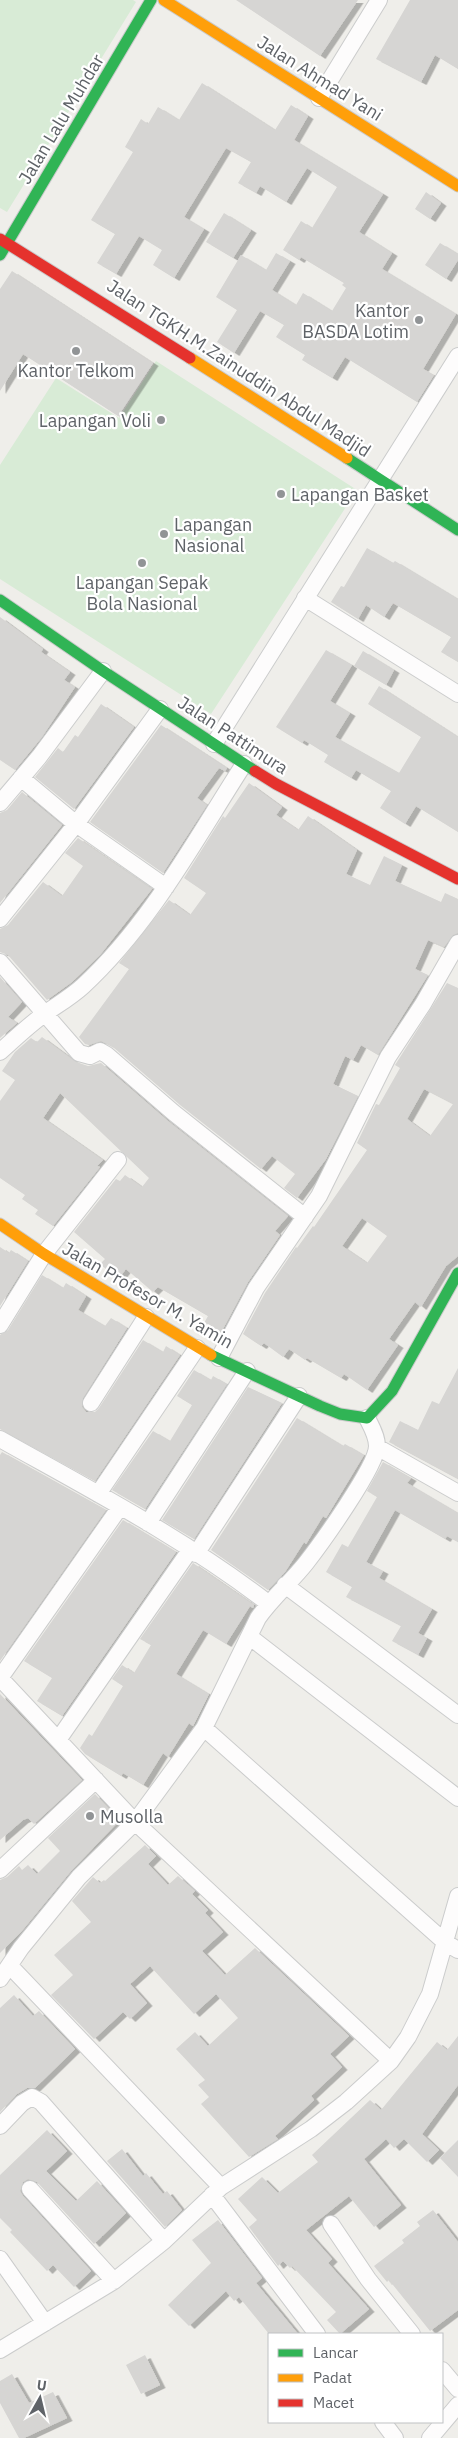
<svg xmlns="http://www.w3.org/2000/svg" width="458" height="2438" viewBox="0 0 458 2438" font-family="'IBM Plex Sans',sans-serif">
<defs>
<filter id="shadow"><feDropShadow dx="5.5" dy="3" stdDeviation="0" flood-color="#0004"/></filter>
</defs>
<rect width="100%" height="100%" fill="#efeeea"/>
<path fill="#d8ebd6" d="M0 0H133L136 2 7 212 0 208Z
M156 361 357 490 211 714 0 579V465L56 378 119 418Z"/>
<path fill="#d6d5d3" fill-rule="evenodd" filter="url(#shadow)" d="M236 0H358L320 56Z
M410 0H458V69L435 55 421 82 376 59Z
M202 83 275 130 291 105 308 116 294 140 383 194 359 232 392 253 382 269 456 314 423 369 434 375 417 402 345 357 332 378 302 360 305 355 276 337 284 325 260 311 234 353 217 342 237 310 216 297 241 255 266 270 276 253 290 261 272 290 296 305 303 293 332 311 346 288 342 285 344 283 301 257 299 260 283 250 301 221 312 228 337 187 307 168 286 202 260 186 256 193 238 183 251 162 226 148 184 217 204 229 174 278 153 265 162 250 139 236 116 274 97 263 115 234 91 220 133 152 125 147 141 119 148 124 158 107 179 120Z
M426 192 441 203 430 219 415 209Z
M224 213 251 230 233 258 206 242Z
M440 243 458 254V260L446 279 425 265Z
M12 271 153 363 118 416 23 354 0 391V289Z
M367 548 393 563 395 561 458 599V662L441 652 451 637 393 603 384 617 366 605 358 619 331 602 341 586 344 587Z
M0 617 43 649 41 652 70 672 64 680 75 687 42 737 15 770 0 760Z
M326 650 352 665 330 701 350 713 335 737 399 773 421 737 368 704 379 686 458 737V832L416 806 405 824 380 808 391 791 356 770 351 778 324 762 328 755 304 740 302 743 276 727Z
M363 651 394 670 386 685 354 666Z
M101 704 134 727 74 809 35 777 58 748 63 752 75 735 78 737Z
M161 725 227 768 225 771 219 768 197 798 207 805 163 873 90 822Z
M249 783 282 807 276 815 298 830 308 816 357 850 346 874 370 885 384 856 402 865 395 881 441 902 445 893 458 899V933L453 935 444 947 428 940 415 969 428 975 378 1055 361 1045 353 1060 345 1056 333 1084 358 1096 326 1159 297 1198 284 1188 295 1174 272 1156 261 1169 180 1105 113 1047 101 1041 89 1045 85 1044 79 1037 129 969 119 963 169 900 190 915 206 893 184 878 223 816 225 818Z
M22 792 62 825 0 903V813L7 810Z
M78 838 152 889 100 955 72 982 47 1000 8 955 0 952V929L8 925 43 882 62 896 83 866 65 853Z
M0 977 22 1002 8 1017 17 1023 0 1038Z
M447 983 458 988V1256L446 1266 421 1307 415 1302 389 1339 398 1345 367 1390 344 1374 341 1378 307 1358 305 1360 289 1349 283 1357 264 1343 261 1346 243 1334 265 1293 296 1247 297 1248 313 1226 314 1227 367 1150 357 1143 376 1104 379 1105 400 1068 395 1065 397 1062ZM424 1089 453 1104 430 1136 407 1119ZM362 1218 387 1236 367 1263 342 1246Z
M42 1037 76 1062 88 1066 101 1063 168 1121 288 1216 275 1231 280 1235 248 1282 216 1342 199 1332 208 1316 158 1287 153 1292 126 1269 118 1279 100 1264 105 1259 74 1232 116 1179 120 1181 125 1175 142 1187 149 1178 60 1093 43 1118 103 1160 97 1166 100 1167 53 1226 35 1214 38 1210 22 1199 25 1195 0 1178V1101L15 1080 2 1071 15 1052 31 1038 37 1042Z
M0 1247 9 1253 11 1250 28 1261 0 1306Z
M42 1275 63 1288 66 1283 86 1296 78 1310 105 1326 111 1318 127 1328 83 1398 82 1407 86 1412H95L99 1408 143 1340 163 1352 166 1346 180 1355 95 1481 0 1429V1335L8 1330Z
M458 1368V1479L389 1442 400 1421 418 1430 432 1401 439 1404Z
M194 1370 211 1380 213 1376 227 1384 145 1509 112 1490 153 1431 170 1441 192 1405 177 1396Z
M248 1387 282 1403 194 1539 162 1520Z
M297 1418 343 1446 345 1444 364 1455 326 1518 323 1516 306 1544 304 1542 285 1572 268 1590 211 1550Z
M2 1452 106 1510 0 1661V1455Z
M383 1462 411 1478 407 1483 458 1513V1542L447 1536 445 1539 395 1510 366 1562 383 1571 379 1578 432 1609 418 1633 427 1638 418 1655 392 1641 401 1626 346 1597 352 1587 326 1572 342 1544 348 1547 377 1497 367 1491Z
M123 1520 176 1552 62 1716 37 1701 52 1678 24 1661Z
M193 1563 254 1605 253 1608 250 1606 226 1644 203 1630 176 1674 209 1694 193 1726 189 1723 168 1757 163 1753 143 1785 123 1773 121 1776 85 1754 80 1748 89 1734 92 1736 123 1686 112 1679 122 1665 134 1673 151 1645 140 1639Z
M0 1694 82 1780 34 1824 28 1818 23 1820 0 1840Z
M95 1794 120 1820 71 1871 21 1932 0 1953V1880L7 1877 19 1866 22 1870 28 1865 37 1874 60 1851 48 1838Z
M145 1845 156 1856 148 1864 168 1885 178 1876 195 1891 192 1894 208 1910 205 1913 223 1932 202 1951 225 1975 255 1948 349 2036 330 2054 342 2067 311 2096 314 2100 275 2136 278 2139 249 2157 201 2104 209 2097 198 2085 205 2080 176 2049 195 2032 208 2046 238 2018 216 1994 194 2014 150 1966 130 1984 147 2003 130 2019 123 2012 94 2039 51 1995 73 1975 54 1955 91 1922 72 1901 93 1877 100 1883 104 1880 105 1881Z
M14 1995 33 2016 39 2011 75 2049 35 2088H27L17 2094 0 2112V2008Z
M458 2036V2085L422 2134 439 2150 427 2162 404 2139 394 2148 386 2139 364 2159 401 2205 374 2227 349 2196 306 2230 332 2259 328 2263 369 2309 340 2334 327 2320 336 2312 292 2266 290 2268 283 2261 278 2266 249 2227 257 2220 238 2199 262 2177 278 2193 318 2162 312 2155 370 2100 381 2110 437 2042 447 2050Z
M47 2130 67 2151 46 2171 76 2201 97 2181 126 2213 94 2244 37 2182 28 2179 23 2182 20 2191 23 2196 91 2271 74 2287 53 2265 47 2271 10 2232 12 2230 0 2218V2175Z
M458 2140V2177L440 2158Z
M122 2149 143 2176 146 2173 163 2194 167 2191 182 2210 165 2227 107 2161Z
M433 2210 458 2242V2310L430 2331 389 2280 387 2282 374 2266 404 2243 402 2240 420 2226 417 2222Z
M218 2220 262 2278 256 2283 298 2334H269L239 2297 234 2301 226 2291 189 2326 168 2305 211 2263 192 2240Z
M145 2355 160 2385 141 2394 126 2365Z
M12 2374 29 2403 53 2392 67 2418 24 2438H19L0 2403V2381Z"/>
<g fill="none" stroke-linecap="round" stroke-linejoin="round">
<g stroke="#cbcccc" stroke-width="18">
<path id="street" d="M319 98 379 0
M305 598 458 694
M214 744 458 356
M21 778 76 824 166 887
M0 803 39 757 103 671
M0 919 76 824 160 709
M0 962 79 1053 90 1056 100 1051 107 1055 174 1113 305 1217
M0 1052C14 1039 28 1026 43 1015 57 1005 71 997 83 986 151 923 195 840 244 764
M0 1325 44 1254 118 1160
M219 1358 256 1288 319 1196 388 1057 423 1004 458 943
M91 1403 146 1317
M0 1439C91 1490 185 1539 268 1603
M377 1447 458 1493
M98 1494 197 1348
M148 1523 247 1371
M196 1554 299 1396
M285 1585 458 1715
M250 1637 458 1798
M0 1678 135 1822 391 2061
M0 1678 120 1507
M204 1728 446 1943 458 1950
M58 1740 190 1550
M0 1870 96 1780
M10 1966 221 2187
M0 1979 21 1948 79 1877 135 1822 204 1728 258 1618C272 1598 291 1582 306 1563 320 1545 377 1466 377 1446 377 1436 371 1426 367 1418
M0 2126 22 2103 32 2097 41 2102 164 2241
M30 2189 114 2281
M212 2195 317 2334
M331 2224 368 2279 412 2334
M0 2259 45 2323
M0 2350 114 2281 164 2241 221 2187 311 2129 346 2102 391 2061 408 2037 430 1994 458 1896
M442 2370 458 2389
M383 2422 395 2438
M430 2438 458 2405"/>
</g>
<g stroke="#cacacb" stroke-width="13">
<path id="fast" d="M0 255 151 0
M347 458 458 530
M0 600 103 671 255 771
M211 1355 320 1406 340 1414 367 1418 392 1391 458 1273"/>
</g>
<g stroke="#cacacb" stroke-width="13">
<path id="slow" d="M164 0 458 186
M190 358 347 458
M0 1224 44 1254 211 1355"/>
</g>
<g stroke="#cacacb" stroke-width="13">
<path id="jam" d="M0 239 190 358
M255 771 276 784 458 879"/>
</g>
<use href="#street" stroke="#fdfcfc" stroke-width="16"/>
<use href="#fast" stroke="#30b455" stroke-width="11"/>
<use href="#slow" stroke="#ff9f0a" stroke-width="11"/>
<use href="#jam" stroke="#e5322d" stroke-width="11"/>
</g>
<g fill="#919496" stroke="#fff" stroke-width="2">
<circle cx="419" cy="320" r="5"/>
<circle cx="76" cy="351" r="5"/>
<circle cx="161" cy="420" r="5"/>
<circle cx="281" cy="494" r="5"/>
<circle cx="164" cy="534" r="5"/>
<circle cx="142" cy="563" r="5"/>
<circle cx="90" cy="1816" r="5"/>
</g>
<g text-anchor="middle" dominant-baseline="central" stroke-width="4.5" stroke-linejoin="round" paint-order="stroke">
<g font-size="18" fill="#5f6368" stroke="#fff">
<text transform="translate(320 78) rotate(32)">Jalan Ahmad Yani</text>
<text transform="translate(61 119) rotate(-59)">Jalan Lalu Muhdar</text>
<text transform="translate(239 368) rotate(33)">Jalan TGKH.M.Zainuddin Abdul Madjid</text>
<text transform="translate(233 735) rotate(33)">Jalan Pattimura</text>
<text transform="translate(148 1295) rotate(30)">Jalan Profesor M. Yamin</text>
</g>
<g font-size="18" fill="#5f6368" stroke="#fff" text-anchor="start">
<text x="409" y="310" text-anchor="end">Kantor<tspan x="409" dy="21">BASDA Lotim</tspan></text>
<text x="76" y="370" text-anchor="middle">Kantor Telkom</text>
<text x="151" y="420" text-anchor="end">Lapangan Voli</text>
<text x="291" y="494">Lapangan Basket</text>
<text x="174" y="524">Lapangan<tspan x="174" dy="21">Nasional</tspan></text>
<text x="142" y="582" text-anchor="middle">Lapangan Sepak<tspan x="142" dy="21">Bola Nasional</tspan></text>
<text x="100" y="1816">Musolla</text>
</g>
</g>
<rect x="268" y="2333" width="175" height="90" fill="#ffffff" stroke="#bfc1c3"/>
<rect x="278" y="2349" width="25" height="8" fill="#30b455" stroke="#bfc1c3"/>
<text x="313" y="2358" font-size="15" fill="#5f6368">Lancar</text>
<rect x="278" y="2374" width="25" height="8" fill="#ff9f0a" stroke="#bfc1c3"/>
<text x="313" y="2383" font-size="15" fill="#5f6368">Padat</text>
<rect x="278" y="2399" width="25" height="8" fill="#e5322d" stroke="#bfc1c3"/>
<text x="313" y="2408" font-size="15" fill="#5f6368">Macet</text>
<g transform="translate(40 2398) rotate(8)" stroke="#ffffff" stroke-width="4" paint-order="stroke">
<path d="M0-4L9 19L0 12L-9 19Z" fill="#5f6368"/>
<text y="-8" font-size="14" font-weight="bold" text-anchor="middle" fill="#5f6368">U</text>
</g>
</svg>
